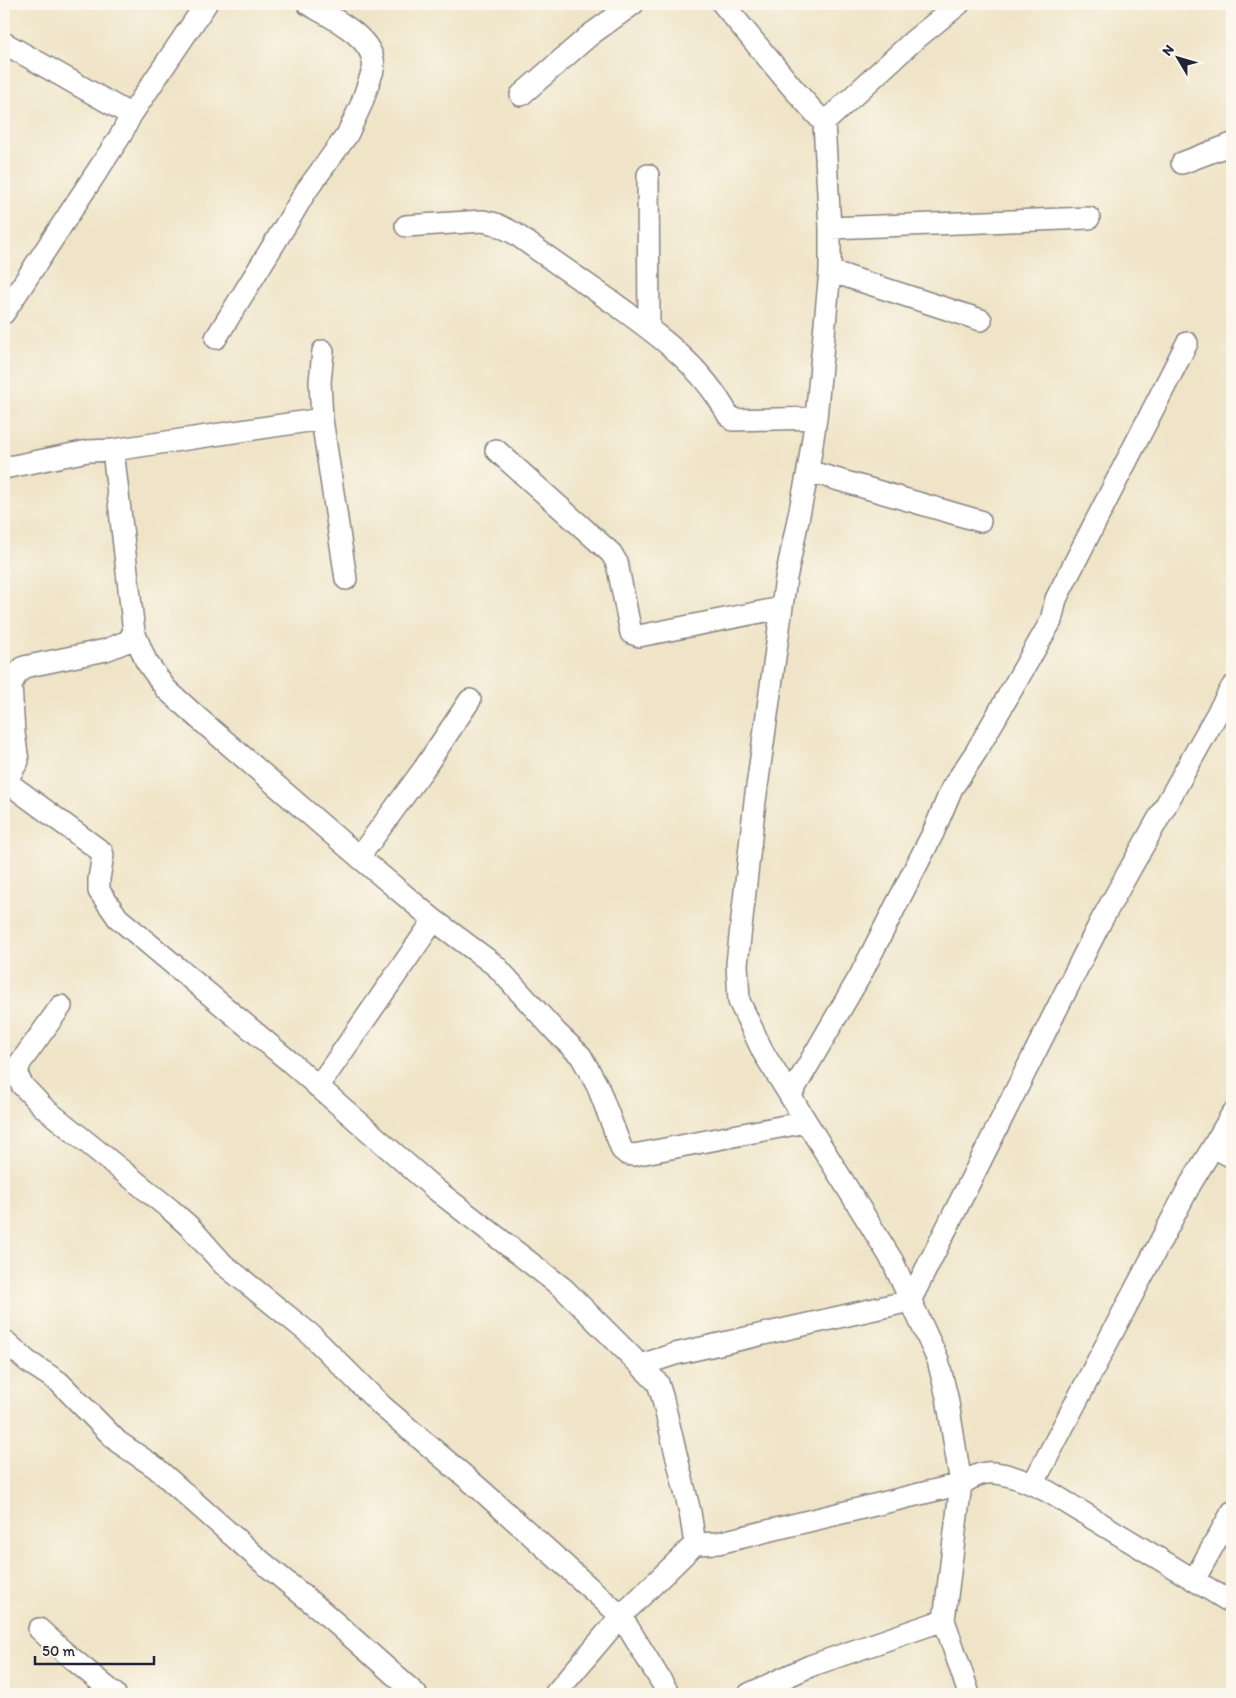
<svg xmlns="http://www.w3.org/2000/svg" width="1236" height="1698" viewBox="0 0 1236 1698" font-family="Itim,sans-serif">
<rect width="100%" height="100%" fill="#fbf7ec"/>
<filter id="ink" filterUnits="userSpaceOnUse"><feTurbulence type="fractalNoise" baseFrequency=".02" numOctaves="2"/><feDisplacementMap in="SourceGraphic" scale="10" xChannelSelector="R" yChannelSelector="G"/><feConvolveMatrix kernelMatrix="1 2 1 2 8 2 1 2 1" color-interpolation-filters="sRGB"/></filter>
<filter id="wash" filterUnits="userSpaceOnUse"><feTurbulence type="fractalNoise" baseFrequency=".0096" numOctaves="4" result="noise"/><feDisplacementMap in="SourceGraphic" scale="20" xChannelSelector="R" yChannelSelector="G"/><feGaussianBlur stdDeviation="1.12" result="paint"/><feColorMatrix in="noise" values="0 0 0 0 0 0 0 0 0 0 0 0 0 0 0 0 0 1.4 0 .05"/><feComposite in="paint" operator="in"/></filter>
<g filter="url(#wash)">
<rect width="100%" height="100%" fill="#efe4c7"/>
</g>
<g filter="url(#ink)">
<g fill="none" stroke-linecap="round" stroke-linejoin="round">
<g stroke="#888381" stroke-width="24">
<path id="minor" d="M723 4 791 86 824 123 830 228V271L816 418 808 471 786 578 755 801 737 964 739 1001 763 1052 892 1260 938 1360 947 1397 961 1484 944 1620 969 1694
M4 43 131 115
M521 95 590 35 633 4
M824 123 913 41 959 4
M1182 163 1232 144
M648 175 649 328
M406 226 483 221 496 224 514 233C545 255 576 277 608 299 654 332 701 364 728 415L733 420 816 418
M830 228 1089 218
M830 271 981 320
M4 313 121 135 131 115 206 4
M216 338 290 218 306 191 347 135 361 105 373 70C379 39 329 16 308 4
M323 351 320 382 322 419 346 579
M496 450 611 553 617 563 631 633 639 636 781 608
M4 468 88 451 113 450 322 419
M808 471 980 521
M134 632 146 661 166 689 197 717 359 857 434 920 496 966 557 1033 581 1056 598 1087 622 1150 627 1154 634 1155 806 1122
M4 777 11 773 18 761 14 733 11 685 16 675 24 667 106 650 128 641 134 632 113 450
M4 780 102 852 103 855 99 879V891L118 918 289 1061 435 1189 564 1289 658 1383 662 1396 690 1512 695 1544
M359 857 423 770 470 700
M61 1006 20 1063 17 1074 22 1085 43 1107 171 1210 191 1228 223 1264 310 1334 382 1406 481 1490 621 1616 669 1694
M318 1087 434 920
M790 1096 860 976 933 833 952 788 976 752 1051 621 1056 599 1187 343
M1213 1147 1232 1114
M4 1340 27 1361 59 1382 118 1442 155 1467 261 1561 322 1611 416 1694
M641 1365 675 1354 910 1301 1101 921 1232 687
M1033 1484 1191 1183 1213 1147 1232 1157
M1194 1580 1232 1512
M39 1629 63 1651 115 1694
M555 1694 621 1616 695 1544 718 1543 961 1484C969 1479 977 1474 986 1473 1004 1471 1033 1484 1049 1492L1232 1603
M749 1694 810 1666 944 1620"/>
</g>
<use href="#minor" stroke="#fff" stroke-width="21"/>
</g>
</g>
<rect width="1236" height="1698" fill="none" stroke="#fbf7ec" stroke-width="20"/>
<g transform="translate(1178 58) rotate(308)" stroke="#fbf7ec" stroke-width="4" paint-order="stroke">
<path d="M0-4L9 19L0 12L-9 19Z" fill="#22223b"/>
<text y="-8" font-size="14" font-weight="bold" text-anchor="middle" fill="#22223b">N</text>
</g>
<path d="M35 1656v8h119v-8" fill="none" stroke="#22223b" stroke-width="2.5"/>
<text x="42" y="1656" font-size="15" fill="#22223b" stroke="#fbf7ec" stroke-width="4" paint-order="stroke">50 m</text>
</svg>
